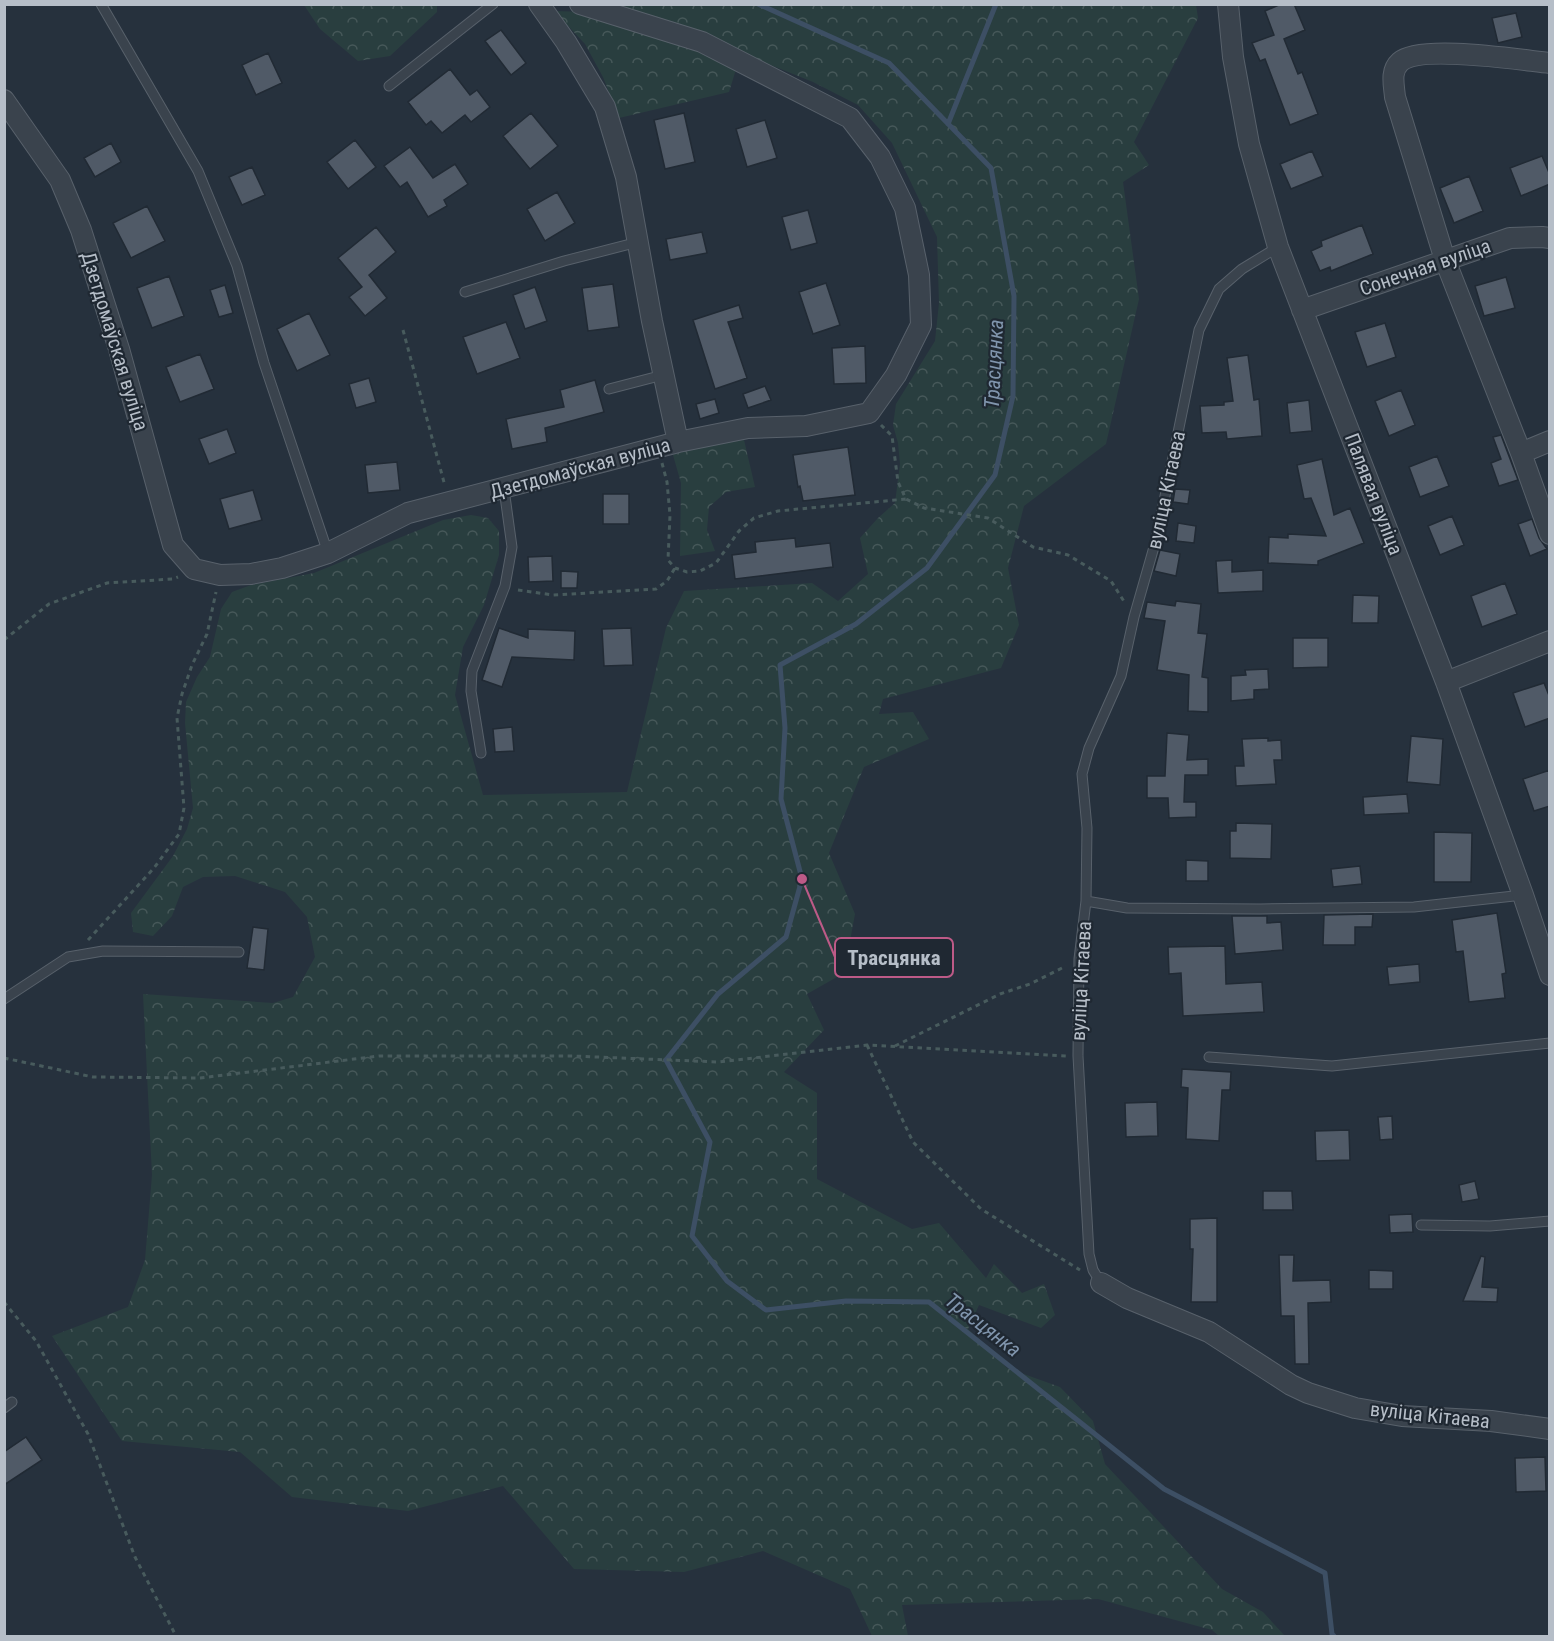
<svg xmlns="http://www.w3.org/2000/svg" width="1554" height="1641" viewBox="0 0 1554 1641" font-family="'Roboto Condensed',sans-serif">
<defs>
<pattern id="forest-crowns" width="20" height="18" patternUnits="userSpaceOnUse" patternTransform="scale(1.5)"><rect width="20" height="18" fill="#293e3f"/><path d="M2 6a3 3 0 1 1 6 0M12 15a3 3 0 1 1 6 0" fill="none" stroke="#465859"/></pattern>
</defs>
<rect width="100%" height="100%" fill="#26313d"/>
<path fill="url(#forest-crowns)" d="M591 4 1196 5 1198 18 1134 142 1149 165 1123 182 1139 299 1106 444 1024 506 1008 568 1019 625 1001 668 883 699 879 714 913 712 929 739 864 767 829 853 855 914 844 973 807 994 824 1030 784 1072 817 1093V1179L912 1229 939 1223 986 1278 994 1264 1022 1293 1044 1284 1055 1315 1041 1328 979 1305 968 1329 1007 1368 1060 1387 1093 1421 1105 1464 1222 1589 1263 1612 1285 1636H1219L1212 1630 1098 1599 902 1605 908 1636H872L850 1589 763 1551 684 1572 574 1569 503 1486 408 1511 292 1497 240 1452 122 1441 52 1336 128 1307 145 1260 152 1175 143 994 273 1003 293 997 315 957 307 917 285 892 235 876 203 877 183 887 172 916 153 936 133 932 131 913 173 856 187 829 193 808 185 723 186 702 197 677 210 657 221 609 232 592 251 585 314 573 443 520 471 515 488 518 499 531V555L484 605 463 647 455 695 483 795 627 792 666 628 684 591 812 583 838 601 868 574 860 538 878 518 895 503 900 464 898 443 893 425 896 404 935 341 939 303 937 237 892 143 858 105 813 82 741 53 729 92 619 118 603 77 585 44 554 11 587 12Z
M304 5H437V12L390 56 358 61 320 29Z
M744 440 755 487 726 492 709 507 707 530 715 551 680 556 681 483 673 455 693 447Z"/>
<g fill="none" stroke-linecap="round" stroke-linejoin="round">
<path stroke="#3d4f64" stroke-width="5" d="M758 4 889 63 991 168 1014 296 1013 396 995 475 927 568 856 624 780 665 785 728 781 799 802 879 786 937 718 994 666 1060 710 1142 692 1236 727 1281 766 1310 846 1301 929 1302 1164 1489 1325 1573 1332 1634 1334 1636
M948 124 996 4"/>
</g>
<path fill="#505a67" stroke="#212a34" stroke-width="1.5" d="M1281 4H1294L1305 30 1284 39 1298 74 1302 72 1318 114 1290 125 1265 59 1260 61 1252 43 1274 35 1265 11Z
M1516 13 1522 37 1498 43 1492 18Z
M501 30 526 63 511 75 485 41Z
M268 53 282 83 256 95 242 65Z
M450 69 470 95 477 90 490 107 471 122 465 115 442 133 431 121 426 125 408 102Z
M531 113 558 146 530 169 503 136Z
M684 113 695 162 665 169 654 120Z
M765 120 777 158 747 167 736 129Z
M355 140 376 167 348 189 327 162Z
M111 143 121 162 95 177 84 158Z
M410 147 433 178 455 164 468 184 444 200 447 206 428 217 407 182 400 187 384 166Z
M1312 151 1323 176 1291 189 1280 164Z
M1542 156 1550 175V184L1521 196 1510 168Z
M252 167 265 195 242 205 229 177Z
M1469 176 1483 211 1454 223 1440 188Z
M557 192 575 223 545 241 527 209Z
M147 206 165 241 131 258 113 223Z
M808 210 817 243 791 250 782 217Z
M1362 225 1373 254 1331 271 1330 267 1320 271 1311 251 1322 246 1321 241Z
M376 227 396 252 369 275 387 298 365 316 349 297 362 287 338 258Z
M702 232 707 253 670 260 666 239Z
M169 276 184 316 152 328 137 288Z
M1506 277 1515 308 1484 316 1475 286Z
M826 283 840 325 813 334 799 292Z
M613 284 619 327 588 331 582 288Z
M225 285 233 313 219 317 210 290Z
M535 287 547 321 525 329 513 295Z
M739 305 743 318 728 322 747 378 715 389 693 320Z
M309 313 330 355 297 371 277 329Z
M506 322 520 358 477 374 463 337Z
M1385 323 1396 357 1367 367 1355 332Z
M865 346 866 383 834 384 832 348Z
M200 354 214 389 180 402 166 367Z
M1248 355 1254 400 1259 399 1262 436 1227 439 1226 432 1202 433 1200 406 1224 405V402L1233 401 1227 358Z
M369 378 376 402 356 408 349 384Z
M595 380 604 412 545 428 547 442 512 449 506 419 564 407 560 390Z
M765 386 771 400 748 408 743 394Z
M1401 390 1415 425 1389 436 1375 401Z
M715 399 719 413 700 419 696 404Z
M1309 400 1312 431 1290 433 1287 403Z
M227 429 236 453 209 464 199 439Z
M1501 435 1518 480 1499 486 1491 463 1501 459 1493 437Z
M848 447 855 495 803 501 800 486 798 487 793 455Z
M1437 456 1449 486 1420 497 1409 467Z
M1322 459 1334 515 1350 508 1364 543 1318 561V565L1268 563 1269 537 1288 538V534L1326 536 1311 498 1304 499 1297 465Z
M397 462 400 490 368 493 365 465Z
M1175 489 1190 490 1188 504 1173 502Z
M253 490 262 520 229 529 220 499Z
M603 494H629V524H603Z
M1452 516 1464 545 1440 555 1428 526Z
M1532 519 1539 538 1547 549 1530 556 1518 524Z
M1178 523 1196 526 1194 543 1176 541Z
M795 538 796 547 830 543 833 567 735 579 732 555 756 552 755 542Z
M1160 550 1180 554 1176 576 1154 571Z
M552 556 553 581 529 582 528 557Z
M1232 560V572L1263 570V591L1218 593 1216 561Z
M561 571 578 572 577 588H561Z
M1505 583 1517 614 1482 627 1471 596Z
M1353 595 1379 596 1378 623H1352Z
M1176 601 1201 604 1198 633 1207 634 1202 677 1208 678V712L1188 711 1189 675 1157 670 1165 621 1144 618 1147 602 1175 606Z
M499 628 528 638V629L575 631 574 660 512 657 502 687 482 680Z
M631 628 633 665 604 666 602 629Z
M1293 638H1328V667L1293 668Z
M1268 669 1269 689 1254 690V699L1231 701V676L1246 675 1245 670Z
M1544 683 1550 698V718L1525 727 1513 693Z
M512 727 514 751 495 752 493 729Z
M1167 733 1189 735 1187 760 1208 759V775H1185L1184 802H1196V817L1169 818 1168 798H1147V776H1165Z
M1411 736 1443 739 1440 785 1407 782Z
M1268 738V741L1281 740 1282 760H1274L1276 784 1236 786 1235 766H1244L1242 739Z
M1550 770V806L1534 811 1523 779Z
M1407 794 1409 813 1364 815 1363 797Z
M1236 823 1272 824 1271 859 1230 858V831H1236Z
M1434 832 1472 833 1471 882H1434Z
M1186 860 1208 861V881H1186Z
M1360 866 1362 884 1333 887 1331 869Z
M1497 913 1506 973 1502 974 1505 998 1469 1002 1463 951 1456 952 1452 920Z
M1373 914 1372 927H1355V945H1323L1324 915Z
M1232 916H1267V923L1281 922 1283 950 1235 954Z
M253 927 268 929 264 970 247 968Z
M1225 946 1226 984 1262 982 1264 1012 1183 1016 1181 973 1169 974 1168 947Z
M1419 964 1420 982 1389 985 1387 967Z
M1182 1069 1231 1072 1230 1090H1222L1219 1141 1186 1139 1188 1088 1181 1087Z
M1157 1102 1158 1136 1126 1137 1125 1103Z
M1392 1116 1393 1139 1380 1140 1378 1117Z
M1349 1130 1350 1160 1316 1161 1315 1131Z
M1475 1181 1479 1199 1462 1202 1459 1185Z
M1263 1191H1292L1293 1210H1263Z
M1412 1214 1413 1232 1390 1233 1389 1215Z
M1217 1218V1302H1191L1193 1249H1190V1219Z
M1279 1255H1294L1293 1281 1330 1280 1331 1302 1308 1303 1309 1364H1295L1294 1316H1281Z
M1481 1256 1485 1257 1482 1287 1498 1288 1497 1302 1463 1301Z
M1369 1270 1393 1271V1289H1369Z
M26 1437 42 1460 4 1485V1452Z
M1545 1457 1546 1491 1516 1492 1515 1458Z"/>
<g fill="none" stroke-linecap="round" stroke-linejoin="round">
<g stroke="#58616b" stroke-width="11">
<path id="lane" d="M101 4 198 171 237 266 264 363 328 553
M389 86 493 4
M465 292 564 261 638 242
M609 389 663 375
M481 753 471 691 472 671 505 586 512 547 504 489
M1086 901 1127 908 1260 909 1414 907 1523 895
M4 999 68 957 103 951 239 952
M1209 1057 1332 1066 1550 1043
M1421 1225 1490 1226 1550 1221
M1101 1283 1093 1270 1089 1254 1078 1056 1079 959 1086 901 1087 828 1082 774 1089 748 1121 676 1134 617 1156 540 1199 330 1219 289 1242 269 1278 247
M4 1408 12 1402"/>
</g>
<g stroke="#58616b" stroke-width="22">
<path id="street" d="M539 4 566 42 605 107 626 177 652 321 678 442
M1228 4 1233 57 1249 144 1278 247 1446 682 1523 895 1550 975
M1550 63C1520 60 1420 44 1400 62 1390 71 1394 85 1395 97L1445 260 1521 453 1550 534
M4 100 60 180 81 230 119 349 173 545 194 569 220 575 251 574 282 568 328 553 408 513 678 442 748 428 806 426 869 413 896 375 921 325 919 275 905 208 880 157 850 118 702 42 580 4
M1302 310 1510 238 1542 237 1550 238
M1521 453 1550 441
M1446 682 1550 641
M1101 1283 1127 1298 1209 1332 1291 1385 1308 1393 1355 1408 1402 1416 1491 1421 1550 1429"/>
</g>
<path stroke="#485b5d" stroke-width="3" stroke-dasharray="4.5 4.5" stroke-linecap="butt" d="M403 330 445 486
M881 425 892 436 898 482 906 499 924 508 988 518 1033 547 1068 555 1111 581 1125 603
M662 463 667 482 670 515 668 560 675 568 687 572 700 571 716 563 739 531 754 518 778 511 906 499
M518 590 553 595 656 589 667 581 675 568
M4 640 49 604 107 583 173 579 178 577
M88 940 154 868 179 834 184 808 177 718 182 694 192 665 207 634 216 592
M867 1045 913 1142 981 1209 1080 1270
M895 1046 1000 994 1030 984 1066 966
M4 1058 93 1077 200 1078 379 1056H573L718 1062 867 1045 1067 1056
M4 1302 36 1341 88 1434 135 1557 176 1636"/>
<use href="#lane" stroke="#3a434d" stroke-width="9"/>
<use href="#street" stroke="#3a434d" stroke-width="20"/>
</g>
<g text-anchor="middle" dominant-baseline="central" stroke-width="4.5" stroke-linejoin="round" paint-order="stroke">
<g font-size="20" fill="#b6bec8" stroke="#1f2832">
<text transform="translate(1425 267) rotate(-19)">Сонечная вуліца</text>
<text transform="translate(115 341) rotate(73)">Дзетдомаўская вуліца</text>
<text transform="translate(580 468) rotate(-15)">Дзетдомаўская вуліца</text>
<text transform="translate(1166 490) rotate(-78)">вуліца Кітаева</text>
<text transform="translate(1374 494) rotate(69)">Палявая вуліца</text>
<text transform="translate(1081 981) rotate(-87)">вуліца Кітаева</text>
<text transform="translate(1430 1415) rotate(6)">вуліца Кітаева</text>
</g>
<g font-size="21" font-style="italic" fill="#8095ad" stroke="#1f2832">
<text transform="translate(994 364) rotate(-87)">Трасцянка</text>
<text transform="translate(983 1325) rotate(38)">Трасцянка</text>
</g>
</g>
<path fill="none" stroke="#bd5a87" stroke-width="2" d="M802 879L835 957"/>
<circle fill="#bd5a87" stroke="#1f2832" stroke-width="2" cx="802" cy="879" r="6"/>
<rect fill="#1f2832" stroke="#bd5a87" stroke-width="2" x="835" y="938" width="118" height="39" rx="6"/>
<g font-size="21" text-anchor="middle" font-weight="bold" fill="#b6bec8">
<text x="894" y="965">Трасцянка</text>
</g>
<rect width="1554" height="1641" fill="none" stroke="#b6bec8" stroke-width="12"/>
</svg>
